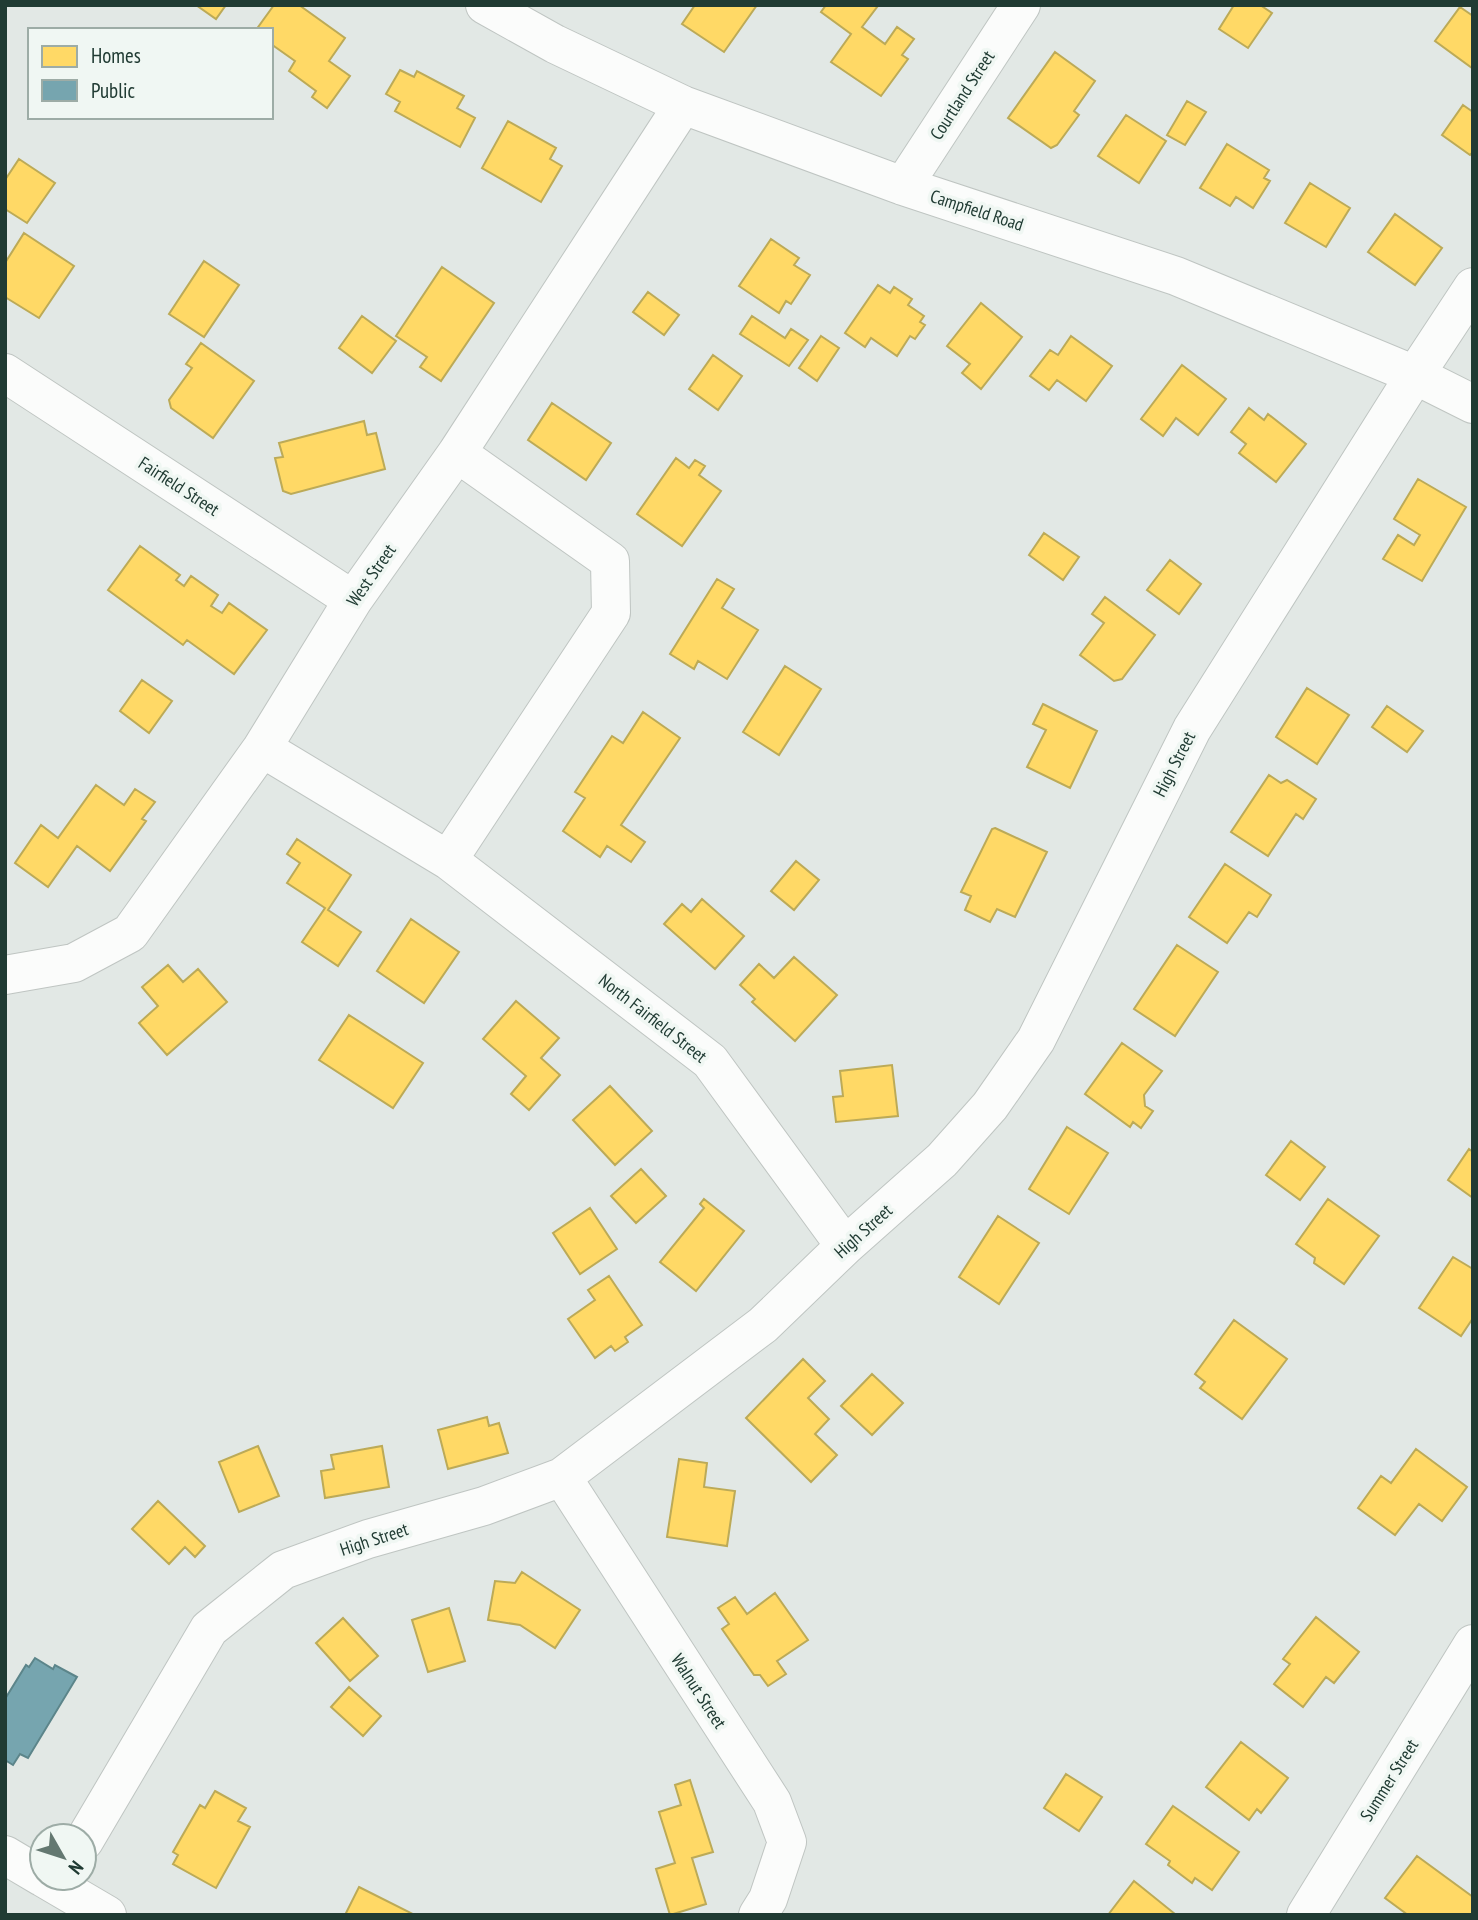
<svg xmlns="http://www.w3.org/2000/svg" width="1478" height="1920" viewBox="0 0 1478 1920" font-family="'PT Sans Narrow',sans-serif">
<rect width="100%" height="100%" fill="#e2e8e5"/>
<path fill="#ffd966" stroke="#bcaa57" stroke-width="2" d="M196 5H226L216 19Z
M274 5H299L345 38 329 61 350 76 327 108 312 97 316 91 289 71 295 61 271 44V30H256Z
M695 5H757L724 52 682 24Z
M826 5H875L877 7 862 27 885 44 897 27 914 39 902 55 908 59 881 96 831 62 851 34 821 12Z
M1234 5H1260L1272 13 1248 48 1219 29Z
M1460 7 1473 16 1472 68 1435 41Z
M1055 52 1095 81 1074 111 1079 115 1057 145 1051 148 1008 118Z
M400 70 414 77 417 71 464 96 457 108 475 118 460 147 395 111 400 102 386 94Z
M1187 101 1206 112 1185 145 1167 135Z
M1463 105 1473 112V152L1470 155 1442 135Z
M1126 115 1166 141 1139 183 1098 156Z
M508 121 556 148 550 159 562 166 541 202 482 168Z
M1227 144 1269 170 1264 178 1270 181 1253 208 1236 197 1230 206 1200 188Z
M19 159 55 183 27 223 5 209V180Z
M1310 183 1350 208 1326 247 1285 223Z
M1395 214 1442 248 1415 285 1368 252Z
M24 233 74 266 39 318 5 297V263Z
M771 239 799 258 794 265 810 275 791 304 786 301 779 313 739 286Z
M204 261 239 285 204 337 169 314Z
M442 267 494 303 441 381 420 367 427 357 396 336Z
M878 285 890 293 894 287 912 299 908 305 924 316 920 322 925 325 915 339 910 336 897 356 871 338 865 347 845 333Z
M648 292 679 315 664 335 633 312Z
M981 303 1022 337 981 389 962 373 970 364 947 346Z
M362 316 396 341 372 373 339 348Z
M752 316 785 338 791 329 808 340 789 366 740 334Z
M821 336 839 348 817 381 799 368Z
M1071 336 1112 366 1086 401 1057 380 1049 390 1030 376 1050 350 1058 355Z
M201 343 254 381 213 438 171 408 169 400 192 368 186 364Z
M713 355 742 376 718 410 689 389Z
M1182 365 1226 399 1198 435 1176 418 1163 436 1141 419Z
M552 403 611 443 586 480 528 440Z
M1249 408 1264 420 1268 414 1306 444 1276 482 1239 453 1246 444 1231 432Z
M364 421 367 435 376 433 385 469 291 494 283 491 275 458 283 457 279 443Z
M676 458 689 468 695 460 705 466 699 475 721 491 682 546 637 514Z
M1418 479 1466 507 1422 581 1383 559 1398 535 1414 545 1420 535 1394 519Z
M1044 533 1079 557 1063 580 1029 555Z
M140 546 180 575 176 580 184 586 191 576 218 595 211 606 222 613 229 603 267 630 234 674 187 640 183 645 108 590Z
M1170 560 1201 584 1179 614 1147 590Z
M717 579 734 589 722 608 758 630 727 679 698 661 694 669 670 654Z
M1105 597 1155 635 1122 679 1114 681 1080 655 1104 623 1092 614Z
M785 666 821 689 779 755 743 732Z
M142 680 172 701 149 733 120 711Z
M1307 688 1349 715 1317 764 1276 737Z
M1043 704 1097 731 1070 788 1027 767 1046 730 1033 724Z
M1387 706 1423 731 1407 752 1372 727Z
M643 712 680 738 621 825 645 842 631 862 607 846 600 857 563 831 585 798 575 792 612 736 623 743Z
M1269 775 1281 783 1287 780 1316 799 1303 819 1296 814 1268 856 1231 832Z
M96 785 124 805 135 789 155 802 142 819 146 821 110 871 77 846 48 887 15 863 41 825 58 838Z
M995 828 1047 852 1015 917 997 909 990 922 965 910 971 896 961 892 992 829Z
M297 839 351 875 328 910 361 932 338 966 302 942 325 908 287 883 300 863 287 854Z
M796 861 819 880 794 910 771 891Z
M1225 864 1271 895 1257 917 1249 912 1227 943 1189 917Z
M702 899 744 936 715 969 664 924 682 904 691 912Z
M411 919 459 952 424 1003 377 971Z
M1177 945 1218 972 1175 1036 1134 1009Z
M794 957 837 995 795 1041 752 1002 755 999 740 985 759 964 774 978Z
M168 965 183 982 198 969 227 1002 167 1055 139 1023 158 1006 142 987Z
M516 1001 559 1038 541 1058 560 1075 529 1110 511 1094 526 1076 483 1039Z
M349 1015 423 1063 393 1108 319 1060Z
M1122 1043 1162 1071 1144 1095 1145 1106 1153 1111 1141 1128 1133 1122 1130 1127 1085 1094Z
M892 1065 898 1116 836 1122 833 1097 843 1096 840 1071Z
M610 1086 652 1131 615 1165 573 1120Z
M1067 1127 1108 1153 1069 1214 1029 1189Z
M1291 1141 1325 1167 1300 1200 1266 1175Z
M1469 1149 1473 1152V1198L1448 1180Z
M641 1169 666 1196 636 1223 611 1196Z
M704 1199 744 1231 696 1291 660 1262 704 1208 700 1204Z
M1328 1199 1379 1236 1344 1284 1314 1263 1315 1258 1296 1244Z
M590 1208 617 1249 580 1274 553 1233Z
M998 1216 1039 1243 999 1304 959 1277Z
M1453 1257 1473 1269V1318L1461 1336 1419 1308Z
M609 1276 642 1325 625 1337 628 1342 615 1351 611 1346 595 1358 568 1319 595 1300 588 1290Z
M1234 1320 1287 1359 1242 1419 1200 1388 1205 1382 1195 1374Z
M803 1359 825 1381 808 1398 829 1419 815 1434 837 1455 811 1482 746 1418Z
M872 1374 903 1403 872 1435 841 1406Z
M487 1417 489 1426 499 1423 508 1453 448 1469 438 1430Z
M258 1446 279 1496 239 1512 219 1462Z
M382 1446 389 1487 325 1498 321 1471 334 1469 331 1455Z
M1416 1449 1467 1487 1442 1521 1419 1504 1395 1535 1358 1508 1381 1476 1391 1483Z
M679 1459 707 1463 704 1487 735 1491 727 1546 667 1537Z
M158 1501 205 1546 195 1557 185 1547 169 1564 132 1529Z
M522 1572 580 1610 555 1648 520 1625 488 1620 495 1581 515 1583Z
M775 1593 808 1640 777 1661 786 1674 768 1686 760 1675H754L722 1629 729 1624 718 1608 735 1597 747 1614Z
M449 1608 465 1661 428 1672 412 1620Z
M1316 1617 1359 1652 1334 1683 1326 1677 1303 1707 1274 1684 1290 1664 1283 1659Z
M343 1618 378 1656 350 1681 316 1643Z
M349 1687 381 1716 363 1736 331 1707Z
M1241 1742 1288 1778 1261 1813 1257 1809 1249 1820 1206 1787Z
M1066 1774 1102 1797 1079 1831 1044 1808Z
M690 1780 713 1852 692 1858 706 1904 670 1915 656 1869 675 1863 659 1812 681 1805 675 1785Z
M215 1791 246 1808 238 1821 250 1827 216 1888 173 1864 178 1855 173 1852 200 1805 205 1808Z
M1173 1806 1239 1852 1212 1890 1195 1878 1192 1883 1168 1865 1170 1861 1146 1844Z
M1417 1856 1473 1897V1915H1408L1385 1898Z
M1134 1881 1175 1914 1174 1915H1108Z
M359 1887 413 1914V1915H345Z"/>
<path fill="#76a5af" stroke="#5c858a" stroke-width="2" d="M35 1658 53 1669 55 1665 77 1677 28 1758 20 1754 13 1765 5 1760V1699L26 1665 29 1667Z"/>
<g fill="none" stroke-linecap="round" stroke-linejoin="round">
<g stroke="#bfc5c2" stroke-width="40">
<path id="minor" d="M485 5 555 44 683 105 903 186 1176 276 1415 375 1473 404
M903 186 1021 5
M5 373 353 600
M262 748 448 860 710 1061 845 1246
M448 860 611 613 610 561 457 453
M5 975 74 963 130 933 262 748 353 600 457 453 683 105
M562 1477 772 1802 787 1842 768 1899 758 1915
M84 1841 209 1629 283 1570 368 1539 484 1506 562 1477 763 1325 845 1246 942 1160 990 1106 1036 1040 1192 729 1415 375 1473 287
M5 1855 42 1877
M44 1878 107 1915
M1306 1915 1473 1644"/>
</g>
<use href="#minor" stroke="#fbfcfb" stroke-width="38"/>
</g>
<g text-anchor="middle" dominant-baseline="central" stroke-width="7" stroke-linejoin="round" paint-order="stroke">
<g font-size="18" fill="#203b33" stroke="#f0f7f3">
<text transform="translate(962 95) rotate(-57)">Courtland Street</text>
<text transform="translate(977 210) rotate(18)">Campfield Road</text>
<text transform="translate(179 486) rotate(33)">Fairfield Street</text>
<text transform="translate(371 575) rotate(-55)">West Street</text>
<text transform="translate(1174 764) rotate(-63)">High Street</text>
<text transform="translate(653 1018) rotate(38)">North Fairfield Street</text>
<text transform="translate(863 1231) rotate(-42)">High Street</text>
<text transform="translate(374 1539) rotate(-18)">High Street</text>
<text transform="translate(699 1691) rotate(57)">Walnut Street</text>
<text transform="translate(1389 1780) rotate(-58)">Summer Street</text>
</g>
</g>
<rect width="1478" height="1920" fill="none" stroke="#203b33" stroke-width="14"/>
<rect x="28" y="28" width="245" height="91" fill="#f0f7f3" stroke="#9daca6" stroke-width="2"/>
<rect x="42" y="46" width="35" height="21" fill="#ffd966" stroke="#9daca6" stroke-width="2"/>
<text x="91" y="63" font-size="21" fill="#203b33">Homes</text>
<rect x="42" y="80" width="35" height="21" fill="#76a5af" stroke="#9daca6" stroke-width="2"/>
<text x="91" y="98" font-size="21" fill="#203b33">Public</text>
<g transform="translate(63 1857) rotate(129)"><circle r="33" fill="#f0f7f3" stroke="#9daca6" stroke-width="2"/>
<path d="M0-5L12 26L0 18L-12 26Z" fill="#647871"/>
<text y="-10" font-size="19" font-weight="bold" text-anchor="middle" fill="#203b33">N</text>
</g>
</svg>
